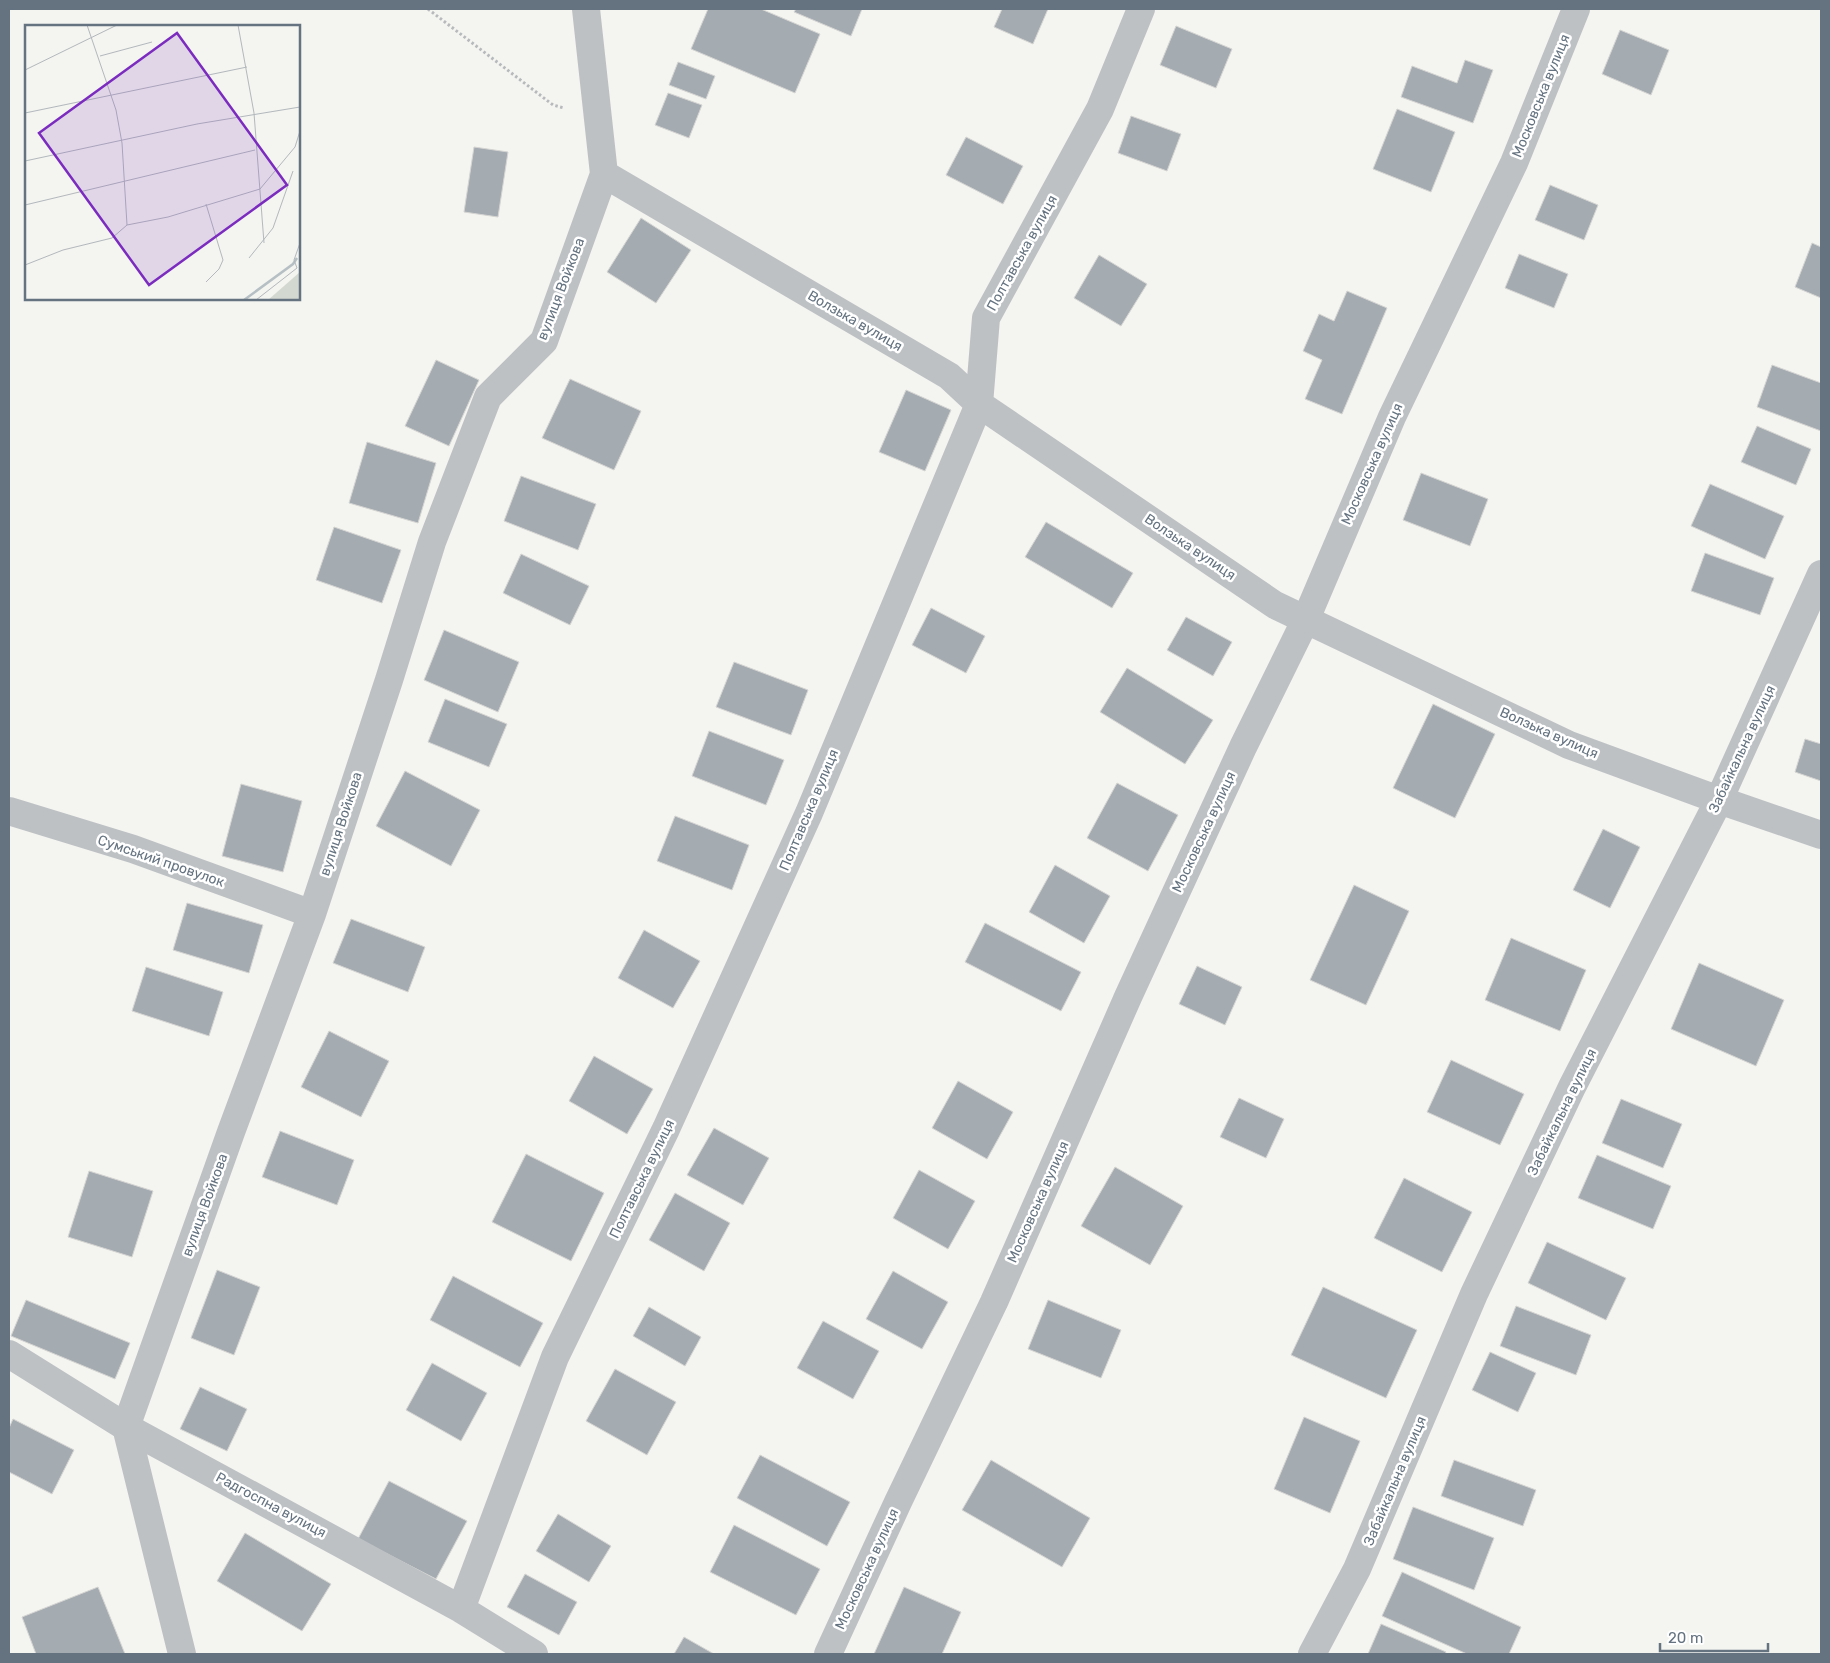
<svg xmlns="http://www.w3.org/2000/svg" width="1830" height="1663" viewBox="0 0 1830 1663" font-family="Rubik,sans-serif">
<rect width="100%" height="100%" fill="#f4f4f0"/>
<path fill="#a4abb1" stroke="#d5d5d3" d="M708 9H761L820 34 795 93 691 49Z
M796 9H862L851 36 794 12Z
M1002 9H1048L1033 44 994 27Z
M1176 26 1232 49 1216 88 1160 65Z
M1620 30 1669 50 1651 95 1602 74Z
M1465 60 1493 70 1473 123 1401 97 1412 66 1457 83Z
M678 62 715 76 706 99 669 85Z
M668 93 702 105 689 138 655 125Z
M1397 109 1455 132 1431 192 1373 169Z
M1131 116 1181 134 1167 171 1118 153Z
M966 137 1023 166 1003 204 946 175Z
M474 147 508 152 498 217 464 212Z
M1550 185 1598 205 1584 240 1535 220Z
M641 218 691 250 656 303 607 272Z
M1812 243 1821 247V298L1795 287Z
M1519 254 1568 274 1554 308 1505 288Z
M1099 255 1147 284 1121 326 1074 298Z
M1347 291 1387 308 1342 414 1305 399 1322 360 1303 351 1319 314 1334 321Z
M436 360 479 380 449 446 405 426Z
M1772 365 1821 383V431L1757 407Z
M570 379 641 411 614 470 542 438Z
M906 390 951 410 925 471 879 452Z
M1757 426 1811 449 1796 485 1741 462Z
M367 442 436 463 418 523 349 503Z
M1421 473 1488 499 1470 546 1403 520Z
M521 476 596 504 578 550 504 521Z
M1710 484 1784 516 1765 559 1691 526Z
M1046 522 1133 573 1112 608 1025 557Z
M334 527 401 550 382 603 316 580Z
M1705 553 1774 578 1760 615 1691 591Z
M521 554 589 586 570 625 503 593Z
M931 608 985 636 966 673 912 645Z
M1186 617 1232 642 1213 676 1167 650Z
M444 630 519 662 498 712 424 680Z
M734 662 808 690 791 735 716 707Z
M1127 668 1213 720 1185 764 1100 712Z
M445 699 507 724 489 767 428 742Z
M1433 704 1495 734 1455 818 1393 788Z
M709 731 784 760 766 805 692 776Z
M1805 739 1821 744V781L1795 772Z
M405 771 480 810 451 866 376 826Z
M1117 783 1178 815 1148 871 1087 838Z
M241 784 302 801 283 872 222 856Z
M675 816 749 845 732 890 657 861Z
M1603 829 1640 847 1610 908 1573 890Z
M1055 865 1110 896 1084 943 1029 912Z
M1354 885 1409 911 1366 1005 1310 980Z
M187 903 263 925 249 973 173 950Z
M351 919 425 947 408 992 333 963Z
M985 923 1081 972 1061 1011 965 962Z
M644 930 700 961 673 1008 618 978Z
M1511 938 1586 970 1560 1031 1485 1000Z
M1699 963 1784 1000 1756 1066 1671 1029Z
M1197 966 1242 987 1225 1025 1179 1004Z
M146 967 223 992 209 1036 132 1011Z
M329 1031 389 1061 361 1117 301 1087Z
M594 1056 653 1089 627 1134 569 1101Z
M1451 1060 1524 1094 1500 1145 1427 1112Z
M958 1081 1013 1112 987 1159 932 1128Z
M1239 1098 1284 1119 1266 1158 1220 1137Z
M1621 1099 1682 1124 1663 1168 1602 1143Z
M714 1128 769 1158 743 1205 687 1175Z
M280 1131 354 1160 337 1205 262 1177Z
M526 1154 604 1193 571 1261 492 1222Z
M1597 1155 1671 1186 1653 1229 1578 1198Z
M1115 1167 1183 1206 1150 1265 1081 1226Z
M919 1170 975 1201 948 1249 893 1218Z
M89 1171 153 1191 132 1257 68 1237Z
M1404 1178 1472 1212 1442 1272 1374 1238Z
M675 1193 730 1223 704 1271 649 1240Z
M1547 1242 1626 1278 1606 1320 1528 1283Z
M217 1270 260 1287 234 1355 191 1338Z
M893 1271 948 1302 922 1349 866 1319Z
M453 1276 543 1323 520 1367 430 1320Z
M1323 1287 1417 1330 1386 1398 1291 1355Z
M26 1300 130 1343 115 1379 11 1336Z
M1048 1300 1121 1330 1101 1378 1028 1349Z
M1516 1306 1591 1335 1576 1375 1500 1346Z
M649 1307 701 1337 685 1366 633 1336Z
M823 1321 879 1351 853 1399 797 1368Z
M1490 1352 1536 1373 1518 1412 1472 1390Z
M432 1363 487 1393 461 1441 406 1410Z
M615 1369 676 1402 647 1455 586 1421Z
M200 1387 247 1409 227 1451 180 1429Z
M1304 1417 1360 1441 1330 1513 1274 1489Z
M13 1419 74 1450 52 1494 9 1472V1428Z
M760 1455 850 1502 827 1546 737 1498Z
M991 1460 1090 1518 1062 1567 962 1510Z
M1454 1460 1536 1490 1523 1526 1441 1496Z
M389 1481 467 1521 436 1579 358 1539Z
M1413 1507 1494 1538 1474 1590 1393 1559Z
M558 1514 611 1546 589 1582 536 1551Z
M734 1525 820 1569 796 1615 710 1572Z
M245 1533 331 1584 302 1631 217 1581Z
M1402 1572 1521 1627 1509 1654H1467L1382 1616Z
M525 1574 577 1602 559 1635 507 1607Z
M98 1587 125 1654H36L22 1617Z
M904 1587 961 1612 942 1654H874Z
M1381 1624 1446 1652 1445 1654H1368Z
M684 1637 714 1654H674Z"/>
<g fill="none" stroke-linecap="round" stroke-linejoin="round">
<path stroke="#b7babc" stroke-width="3" stroke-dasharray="2.5 2.5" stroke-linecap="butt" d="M428 9 553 105 564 108"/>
<path stroke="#bdc1c4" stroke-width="28" d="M604 174 949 376 979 404 1275 605 1569 745 1719 800 1821 835
M9 811 133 849 312 914
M9 1354 126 1427 461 1609 534 1654
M461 1609 555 1357 666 1129 809 813 979 404 986 318 1100 109 1141 9
M182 1654 126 1427 231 1132 312 914 389 680 432 542 488 397 544 341 604 174 586 9
M828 1654 898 1502 994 1302 1128 997 1243 747 1306 619 1392 417 1514 163 1576 9
M1312 1654 1357 1569 1474 1294 1572 1087 1719 800 1821 574"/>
</g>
<g text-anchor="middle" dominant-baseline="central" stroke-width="5" stroke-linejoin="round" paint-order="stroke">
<g font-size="14" fill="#657380" stroke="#fff">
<text transform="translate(1541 96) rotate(-68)">Московська вулиця</text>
<text transform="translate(1022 253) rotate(-61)">Полтавська вулиця</text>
<text transform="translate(561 289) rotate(-69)">вулиця Войкова</text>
<text transform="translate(855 321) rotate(30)">Волзька вулиця</text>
<text transform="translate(1372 464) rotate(-66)">Московська вулиця</text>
<text transform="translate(1190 547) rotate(34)">Волзька вулиця</text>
<text transform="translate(1549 733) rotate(24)">Волзька вулиця</text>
<text transform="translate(1742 749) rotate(-65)">Забайкальна вулиця</text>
<text transform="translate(809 810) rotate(-67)">Полтавська вулиця</text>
<text transform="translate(341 824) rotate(-72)">вулиця Войкова</text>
<text transform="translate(1204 832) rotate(-65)">Московська вулиця</text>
<text transform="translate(161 861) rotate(19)">Сумський провулок</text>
<text transform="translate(1562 1112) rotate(-64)">Забайкальна вулиця</text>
<text transform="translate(642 1179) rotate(-64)">Полтавська вулиця</text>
<text transform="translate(1038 1202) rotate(-66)">Московська вулиця</text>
<text transform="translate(205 1205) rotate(-70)">вулиця Войкова</text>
<text transform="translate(1395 1481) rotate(-67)">Забайкальна вулиця</text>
<text transform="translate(271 1505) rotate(28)">Радгоспна вулиця</text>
<text transform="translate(867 1569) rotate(-65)">Московська вулиця</text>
</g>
</g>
<g transform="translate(25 25)">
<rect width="275" height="275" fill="#f4f4f0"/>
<path d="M275 247V275H243Z" fill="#d3d9d0"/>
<path fill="none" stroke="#b6c0c4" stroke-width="2.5" d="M219 275 268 239 272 233"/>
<path fill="none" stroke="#b2b8bc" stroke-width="1" d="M62 0 91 85 97 118 102 200M213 0 229 88 239 218M75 31 127 17M0 45 92 0M0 88 222 42M0 136 172 99 275 82M0 180 230 125M224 233 248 203 268 146M0 240 38 225 87 213 102 200 143 192 235 164 270 122 275 106M181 257 194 244 198 235 181 179M231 275 272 243 269 235 275 218"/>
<path fill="#7b2cbf" fill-opacity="0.15" stroke="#7b2cbf" stroke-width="2.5" d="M152 8 262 160 124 260 14 108Z"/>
<rect width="275" height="275" fill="none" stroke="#657380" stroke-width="2.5"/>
</g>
<rect width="1830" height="1663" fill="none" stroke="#657380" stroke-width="20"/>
<path d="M1660 1643v8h108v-8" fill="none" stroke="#657380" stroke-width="2.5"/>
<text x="1668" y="1643" font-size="15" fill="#657380" stroke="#ffffff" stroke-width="4" paint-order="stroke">20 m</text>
</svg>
